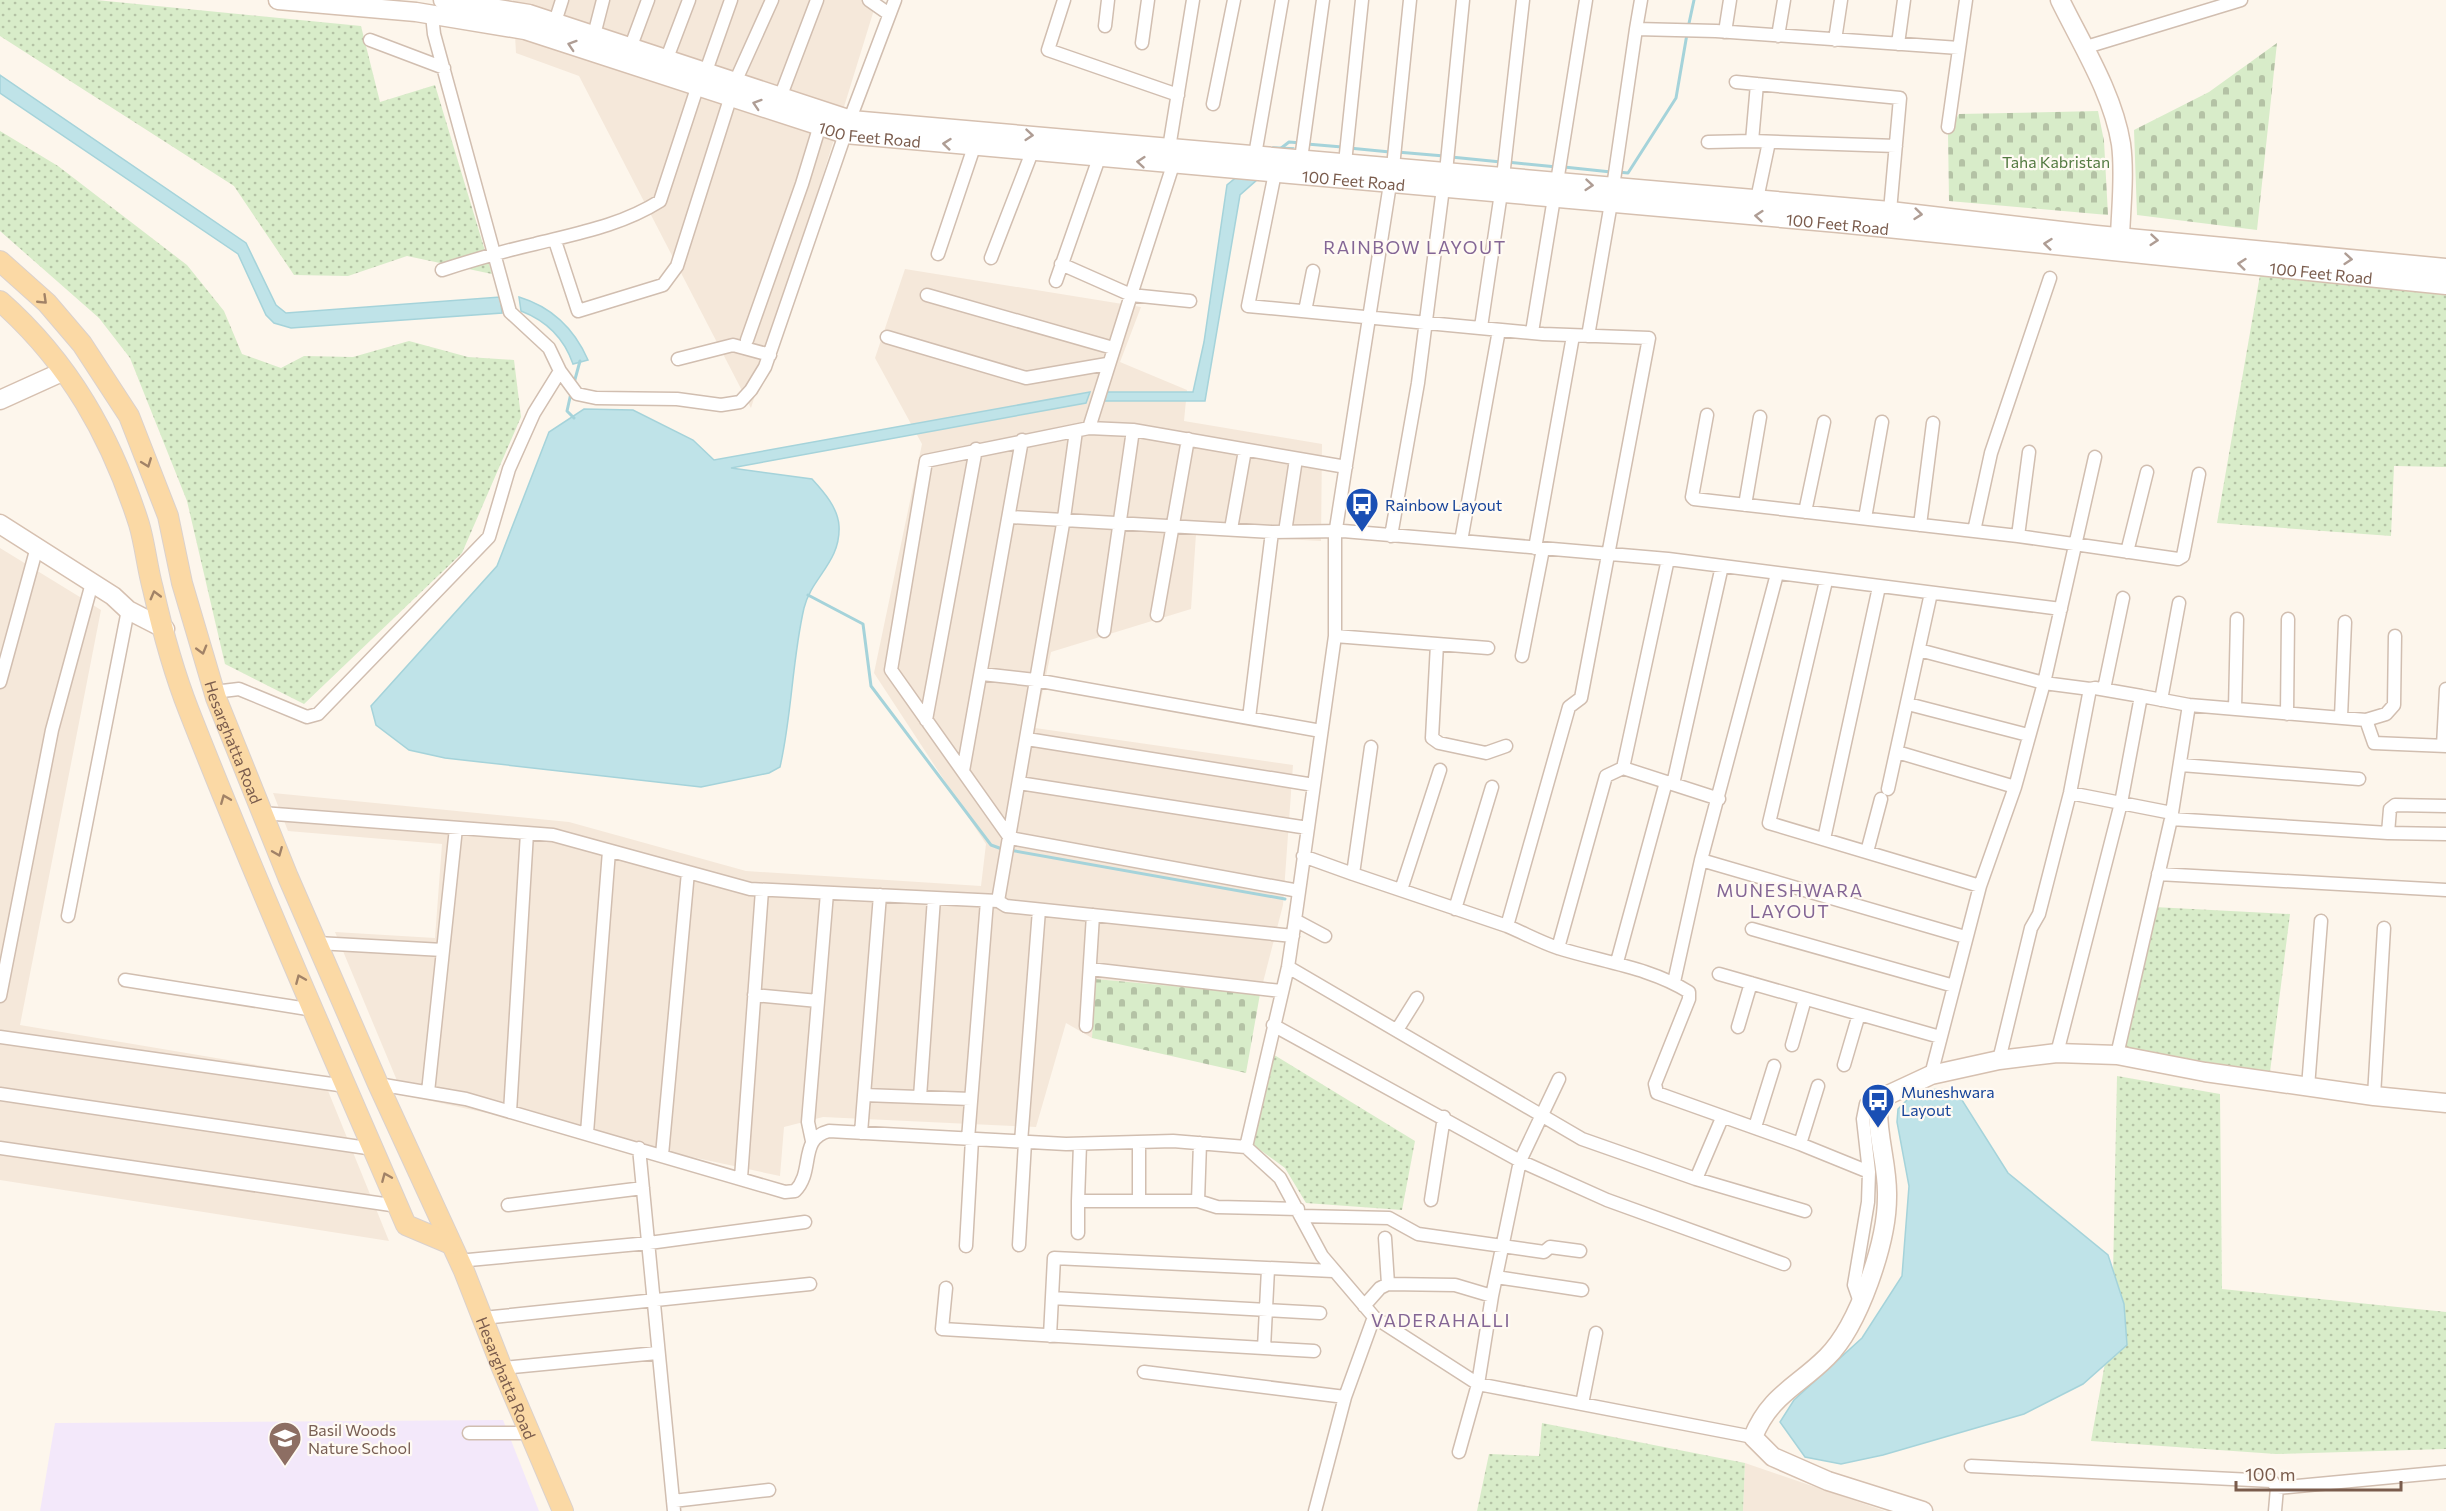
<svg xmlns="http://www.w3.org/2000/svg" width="2446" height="1511" viewBox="0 0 2446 1511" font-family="Commissioner,sans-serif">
<defs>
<pattern id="green-dots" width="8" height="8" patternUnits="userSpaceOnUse" patternTransform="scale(1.5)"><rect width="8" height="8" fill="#d8ecc9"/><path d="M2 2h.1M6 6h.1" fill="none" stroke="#b4c2a5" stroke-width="1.8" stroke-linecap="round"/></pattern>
<pattern id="cemetery-stones" width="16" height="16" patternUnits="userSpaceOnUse" patternTransform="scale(1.5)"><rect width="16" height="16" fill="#d8ecc9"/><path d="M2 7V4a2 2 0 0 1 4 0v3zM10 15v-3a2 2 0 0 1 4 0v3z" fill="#b4c2a5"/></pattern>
</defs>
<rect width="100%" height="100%" fill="#fdf6ec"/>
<path fill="#f5e8da" d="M513 0H877L751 408 579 76 516 53Z
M905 269 1141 307 1120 362 1187 390 1184 421 1322 444 1321 541 1196 534 1191 609 1051 652 1035 728 1293 765 1283 905 1260 994 1095 979 1092 1038 1066 1023 1036 1127 823 1117 784 1127 780 1176 403 1095 335 932 435 938 442 844 288 831 273 793 569 822 746 871 981 886 986 844 874 673 922 444 875 358Z
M0 548 101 610 20 1025 322 1076 389 1241 0 1180Z
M1745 1463 1885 1511H1743Z"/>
<path fill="#f3e8fa" d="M503 1420 539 1511H40L55 1423Z"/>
<path fill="url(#green-dots)" d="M0 0H96L361 26 380 102 435 85 492 274 407 256 348 276 294 275 234 186 0 36Z
M0 131 58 166 187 265 224 311 242 354 281 368 304 356 353 357 409 341 468 357 514 360 521 417 462 553 304 704 225 664 187 501 130 358 99 318 0 231Z
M2260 275 2446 295V467L2394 466 2391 536 2217 523Z
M2154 907 2290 914 2270 1072 2121 1052Z
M1271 1053 1415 1141 1402 1210 1306 1203 1285 1168 1252 1144Z
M2117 1076 2220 1094 2222 1289 2446 1312V1449L2276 1454 2091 1441 2112 1324Z
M1542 1423 1745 1463 1743 1511H1477L1489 1454 1539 1456Z"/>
<path fill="url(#cemetery-stones)" d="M2277 43 2257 230 2137 215 2134 130 2209 92Z
M2098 111 2104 141 2108 215 1949 201 1948 132 1959 114Z
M1095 979 1260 994 1246 1073 1092 1038Z"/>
<path fill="#bfe3e8" stroke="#a5d3da" stroke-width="1.5" d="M0 75 246 243 276 305 286 313 500 297 502 313 291 328 274 323 266 315 238 254 0 93Z
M1273 147 1293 148 1240 195 1205 401H1103L1106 392H1193L1204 342 1227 185Z
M519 297C552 307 574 328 588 360L573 364C564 338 547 321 521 311Z
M1090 392 1086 403 731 468 812 479C824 492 838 508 839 526 841 562 811 578 804 608 792 660 792 715 780 767L769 773 701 787 445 758 409 750 376 725 371 706 497 566 549 432 584 409 633 410 693 440 714 460Z
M1941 1089 1962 1100 2008 1173 2108 1255 2124 1304 2127 1345 2083 1384 2024 1414 1883 1455 1841 1464 1805 1457 1780 1422 1794 1400 1862 1338 1902 1276 1909 1186 1897 1122 1898 1109 1916 1091Z"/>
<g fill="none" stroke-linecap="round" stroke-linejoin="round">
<path stroke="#a5d3da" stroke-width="3" d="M1688 28 1694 0
M1307 144 1342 147
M1349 148 1390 152
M1280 149 1289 142 1301 143
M1397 152 1444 156
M1451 157 1501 162
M1507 162 1557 167
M1564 167 1611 172
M1618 172 1628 173 1676 98 1687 34
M574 383 580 361
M571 393 567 411 574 418
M808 595 863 624 871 686 991 845 1002 849
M1009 850 1285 899"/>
<g stroke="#d1beb0" stroke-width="15">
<path id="street" d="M869 0 889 14
M1064 0 1048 50 1178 95
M432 15 434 34 510 312 549 348 560 371
M555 22 562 0
M1105 26 1108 0
M1636 29 1641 0
M1725 32 1730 0
M594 35 603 0
M1778 36 1784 0
M370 40 444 68
M1835 40 1841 0
M1142 43 1148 0
M1898 44 1904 0
M631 46 648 0
M2083 48 2241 0
M667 58 689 0
M706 71 731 0
M1736 82 1900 98 1890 211
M1757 84 1752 141 1896 146
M781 95 817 0
M1213 104 1234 0
M1948 127 1966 0
M1708 142 1752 141
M1169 148 1193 0
M1255 155 1282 0
M1301 159 1323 0
M1345 163 1362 0
M1173 165 1131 295 1190 301
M1393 167 1410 0
M1446 172 1463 0
M1275 173 1248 306 1543 334 1649 338 1581 698 1569 707 1507 926 1353 874 1371 747
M1503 177 1523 0
M1557 182 1586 0
M1390 184 1335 535V636L1295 920 1288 967 1246 1147 1280 1178 1322 1256 1374 1317 1478 1384 1753 1437
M1613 187 1636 29 1716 31 1959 48
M1757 199 1769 142
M555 241 578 311 663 285 677 266 736 80 772 0
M938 254 974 147
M991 258 1032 152
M1061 264 1131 295 1089 428
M442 270C473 260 504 251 535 244 579 233 622 225 660 201L698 85
M1056 281 1099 158
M927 295 1113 348
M1305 311 1313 271
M1481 327 1501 193
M1532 332 1554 198
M1588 336 1611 203
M887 337 1026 378 1107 364
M747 340 802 184 820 125
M678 359 733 345 770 355
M1707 415 1692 497 1694 499 2018 536 2178 559 2183 556 2199 474
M1745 505 1760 417
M1805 512 1824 422
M1010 517 1272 532 1343 531 1461 541 1668 559 2061 609
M1865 518 1882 422
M1920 525 1933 423
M1231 529 1245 450
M1974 531 1991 453 2050 278
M1285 532 1296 459
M1391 536 1418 383 1443 188
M2018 536 2029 452
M1461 541 1499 330
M1535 548 1573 336
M2127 552 2147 472
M1826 581 1769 823 1980 886
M1157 615 1188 439
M1104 631 1133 430
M1335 636 1488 648
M1437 644 1432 738 1439 743 1486 753 1506 746
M1919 650 2044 683 2090 689
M1522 656 1543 549
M982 674 1035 680 1321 731
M0 682 37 547
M2104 689 2123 598
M214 692 239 689 307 717 318 714 489 537 509 469 534 413 560 371 577 394 596 398 677 399 721 405 740 402 751 390 765 367 853 111 895 0
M2141 696 2189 705 2366 720 2374 743 2446 746
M2161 700 2179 603
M1908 704 2028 735
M2235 709 2237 619
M2287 714 2288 619
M2341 717 2345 622
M1249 718 1272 532
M926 720 976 449
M2366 720 2386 714 2394 705 2395 636
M1027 739 1314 785
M2443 746 2446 689
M1897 752 2015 787
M2181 765 2359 779
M1623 768 1719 799
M963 771 1022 440
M1019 783 1308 828
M1673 784 1722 566
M1888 789 1931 593
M2070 793 2172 813
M262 813 553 835 750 889 998 901 1064 518 1076 431
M2171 819 2388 833 2390 809 2395 805 2446 806
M2388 833 2446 834
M1824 839 1879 587
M1867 852 1881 799
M1303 856 1353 874
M1701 860 1965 937
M2158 874 2446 890
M1401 890 1440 770
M1299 891 1010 838 891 670 926 461 1089 428 1133 430 1346 467
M998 901 1006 906 1293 936
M1455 909 1492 787
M68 916 128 610
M1295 920 1325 936
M1507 926C1524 933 1540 942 1558 948 1602 962 1649 967 1689 992V999L1655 1084 1657 1093 1800 1144 1869 1172 1863 1119 1866 1104 1875 1097 1888 1095
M1752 929 1954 986
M317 943 443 950
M1558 948 1606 776 1623 768 1668 559
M1617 962 1666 782
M1288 967 1582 1139 1696 1179 1805 1211
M1090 969 1281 991
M1719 974 1940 1037
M125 980 314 1010
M1674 982 1701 860 1777 574
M754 995 818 1001
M0 996 52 730 92 583
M1273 1025 1520 1161 1607 1200 1784 1264
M1086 1026 1093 915
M1738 1027 1751 983
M1397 1030 1417 998
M0 1037 346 1086
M1792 1045 1805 999
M2117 1055 2171 819 2189 705
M1999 1060 2031 928 2039 914 2070 793 2090 689 2095 688 2141 696 2121 803 2057 1053
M1844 1065 1859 1014
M1931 1075 1980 886 2015 787 2044 683 2095 457
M378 1084 466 1099 785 1192 795 1191C815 1171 798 1139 829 1131L1066 1144 1173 1141 1246 1147
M2308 1087 2321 921
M428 1092 456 828
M0 1094 374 1149
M864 1095 971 1099
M2374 1096 2384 928
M920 1097 934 898
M510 1112 527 833
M1755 1127 1774 1066
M587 1133 609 851
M861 1133 880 895
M968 1139 987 901
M812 1141 808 1122 827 893
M1021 1142 1039 910
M1800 1144 1818 1086
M0 1148 398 1206
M639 1148 674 1511
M662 1155 688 872
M741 1178 762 890
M1696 1179 1722 1118
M1431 1200 1444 1117
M1078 1201 1080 1144
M1139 1201V1142
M1198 1201 1200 1143
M508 1205 643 1188
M1301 1216 1389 1218 1418 1234 1544 1252 1550 1247 1580 1251
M1078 1233V1201H1198L1217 1207 1298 1209
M1385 1238 1388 1284
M1019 1245 1025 1142
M966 1246 972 1139
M458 1261 649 1243 805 1222
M1496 1277 1582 1290
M946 1288 942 1329 1314 1351
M1052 1298 1320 1313
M1860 1302 1854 1285 1868 1202 1869 1172
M1364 1306 1380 1288 1388 1284 1455 1285 1492 1296
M483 1318 810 1284
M1050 1336 1054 1258 1333 1271
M1264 1348 1268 1269
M502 1368 657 1353
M1144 1372 1345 1397
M1582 1404 1596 1333
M469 1433H530
M1459 1452 1478 1384 1492 1296 1520 1161 1559 1079
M1971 1466 2272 1481 2277 1488 2275 1511
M2277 1488 2446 1472
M673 1501 769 1490
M1315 1511 1345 1397 1374 1317"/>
</g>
<g stroke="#d6c0b0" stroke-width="21">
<g id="secondary">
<path id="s1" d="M278 0 416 12 525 30 845 134 1838 223 2446 285"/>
<path d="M443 0 529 14 851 120 1890 211 2096 235 2446 268"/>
<path d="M2060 0C2082 45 2113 94 2121 144 2125 174 2121 207 2120 237"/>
<path d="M0 400 64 371"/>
<path d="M0 524 113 596 128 610 165 629"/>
<path d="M1923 1511 1828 1481 1773 1457 1753 1437C1770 1395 1797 1387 1827 1357 1859 1325 1887 1242 1887 1197 1888 1168 1878 1140 1878 1111L1888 1095 1931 1075 1999 1060 2057 1053 2117 1055 2205 1072 2374 1096 2446 1103"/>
</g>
</g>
<g stroke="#dad1cd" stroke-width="22">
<g id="primary">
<path id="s2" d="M0 261 47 303 82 344 129 416 168 516 182 583 216 698 288 877 378 1084 464 1271 502 1368 563 1511"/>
<path d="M0 301C69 362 111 436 139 524 145 544 147 567 153 589 162 629 174 673 189 711 257 884 332 1054 406 1225L451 1244"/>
</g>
</g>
<use href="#street" stroke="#fff" stroke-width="12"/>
<use href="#secondary" stroke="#fff" stroke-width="18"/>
<use href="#primary" stroke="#fbd9a5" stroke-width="20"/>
</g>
<defs><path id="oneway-chevron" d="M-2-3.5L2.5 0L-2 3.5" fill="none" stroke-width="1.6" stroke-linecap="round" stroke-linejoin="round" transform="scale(1.5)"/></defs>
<g stroke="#af9d94">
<use href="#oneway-chevron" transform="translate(572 45) rotate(-162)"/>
<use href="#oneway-chevron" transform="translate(757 104) rotate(-162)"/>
<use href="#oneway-chevron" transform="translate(1029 135) rotate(5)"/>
<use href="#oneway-chevron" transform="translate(947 144) rotate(-174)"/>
<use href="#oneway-chevron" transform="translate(1141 162) rotate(-175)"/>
<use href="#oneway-chevron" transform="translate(1589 185) rotate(5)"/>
<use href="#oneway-chevron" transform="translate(1918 214) rotate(6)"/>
<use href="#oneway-chevron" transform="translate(1759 216) rotate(-175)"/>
<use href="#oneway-chevron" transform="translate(2154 240) rotate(5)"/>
<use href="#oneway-chevron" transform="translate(2048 244) rotate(-174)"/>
<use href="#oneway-chevron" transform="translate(2348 259) rotate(5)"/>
<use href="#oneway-chevron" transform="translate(2242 264) rotate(-174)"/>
</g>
<g stroke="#a18267">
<use href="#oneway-chevron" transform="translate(43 300) rotate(44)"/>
<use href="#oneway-chevron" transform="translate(147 463) rotate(69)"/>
<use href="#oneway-chevron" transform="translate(155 595) rotate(-105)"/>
<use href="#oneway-chevron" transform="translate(202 650) rotate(74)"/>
<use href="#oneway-chevron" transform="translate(225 799) rotate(-112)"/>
<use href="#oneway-chevron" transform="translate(278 852) rotate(68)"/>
<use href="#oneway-chevron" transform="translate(300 979) rotate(-113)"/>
<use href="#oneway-chevron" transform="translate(386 1177) rotate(-113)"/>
</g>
<defs>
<g id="bus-pin" transform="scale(1.725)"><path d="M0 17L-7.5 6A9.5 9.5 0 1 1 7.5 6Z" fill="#1a4fb4" stroke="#fffaf3"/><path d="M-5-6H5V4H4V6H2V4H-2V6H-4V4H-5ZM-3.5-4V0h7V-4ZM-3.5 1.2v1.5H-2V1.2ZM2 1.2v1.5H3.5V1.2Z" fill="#fff"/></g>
<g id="school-pin" transform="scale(1.725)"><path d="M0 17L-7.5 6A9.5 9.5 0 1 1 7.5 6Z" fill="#8d6e63" stroke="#fffaf3"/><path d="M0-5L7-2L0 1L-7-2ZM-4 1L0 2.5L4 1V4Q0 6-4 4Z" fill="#fff"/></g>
</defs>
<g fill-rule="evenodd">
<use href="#bus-pin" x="1362" y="504"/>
<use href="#bus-pin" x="1878" y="1100"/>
<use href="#school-pin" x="285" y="1438"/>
</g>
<g text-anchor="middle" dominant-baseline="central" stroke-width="4.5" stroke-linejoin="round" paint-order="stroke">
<g font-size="16" fill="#7a5c4d" stroke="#fffaf3">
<text stroke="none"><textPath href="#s1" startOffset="610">100 Feet Road</textPath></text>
<text stroke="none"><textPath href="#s1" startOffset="1096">100 Feet Road</textPath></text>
<text stroke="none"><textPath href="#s1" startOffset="1582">100 Feet Road</textPath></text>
<text stroke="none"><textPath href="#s1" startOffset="2068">100 Feet Road</textPath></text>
<text stroke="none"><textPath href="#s2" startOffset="546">Hesarghatta Road</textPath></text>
<text stroke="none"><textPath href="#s2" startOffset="1238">Hesarghatta Road</textPath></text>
</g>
<g font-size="16" fill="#537a41" stroke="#fffaf3">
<text x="2056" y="161">Taha Kabristan</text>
</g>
<g font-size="16" fill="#164399" stroke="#fffaf3" text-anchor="start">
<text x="1385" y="504">Rainbow Layout</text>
<text x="1901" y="1091">Muneshwara<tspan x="1901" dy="18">Layout</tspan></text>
</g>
<g font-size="16" fill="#785e54" stroke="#fffaf3" text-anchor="start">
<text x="308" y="1429">Basil Woods<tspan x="308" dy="18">Nature School</tspan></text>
</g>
<g font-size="18" letter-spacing="1.5" fill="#846695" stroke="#fffaf3">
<text x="1415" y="247">RAINBOW LAYOUT</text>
<text x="1790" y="890">MUNESHWARA<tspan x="1790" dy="21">LAYOUT</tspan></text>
<text x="1441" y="1320">VADERAHALLI</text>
</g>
</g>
<path d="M2236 1481v9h165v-9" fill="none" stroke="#7a5c4d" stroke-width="3"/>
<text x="2245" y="1481" font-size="18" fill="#7a5c4d" stroke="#fffaf3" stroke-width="4.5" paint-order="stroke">100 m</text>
</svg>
